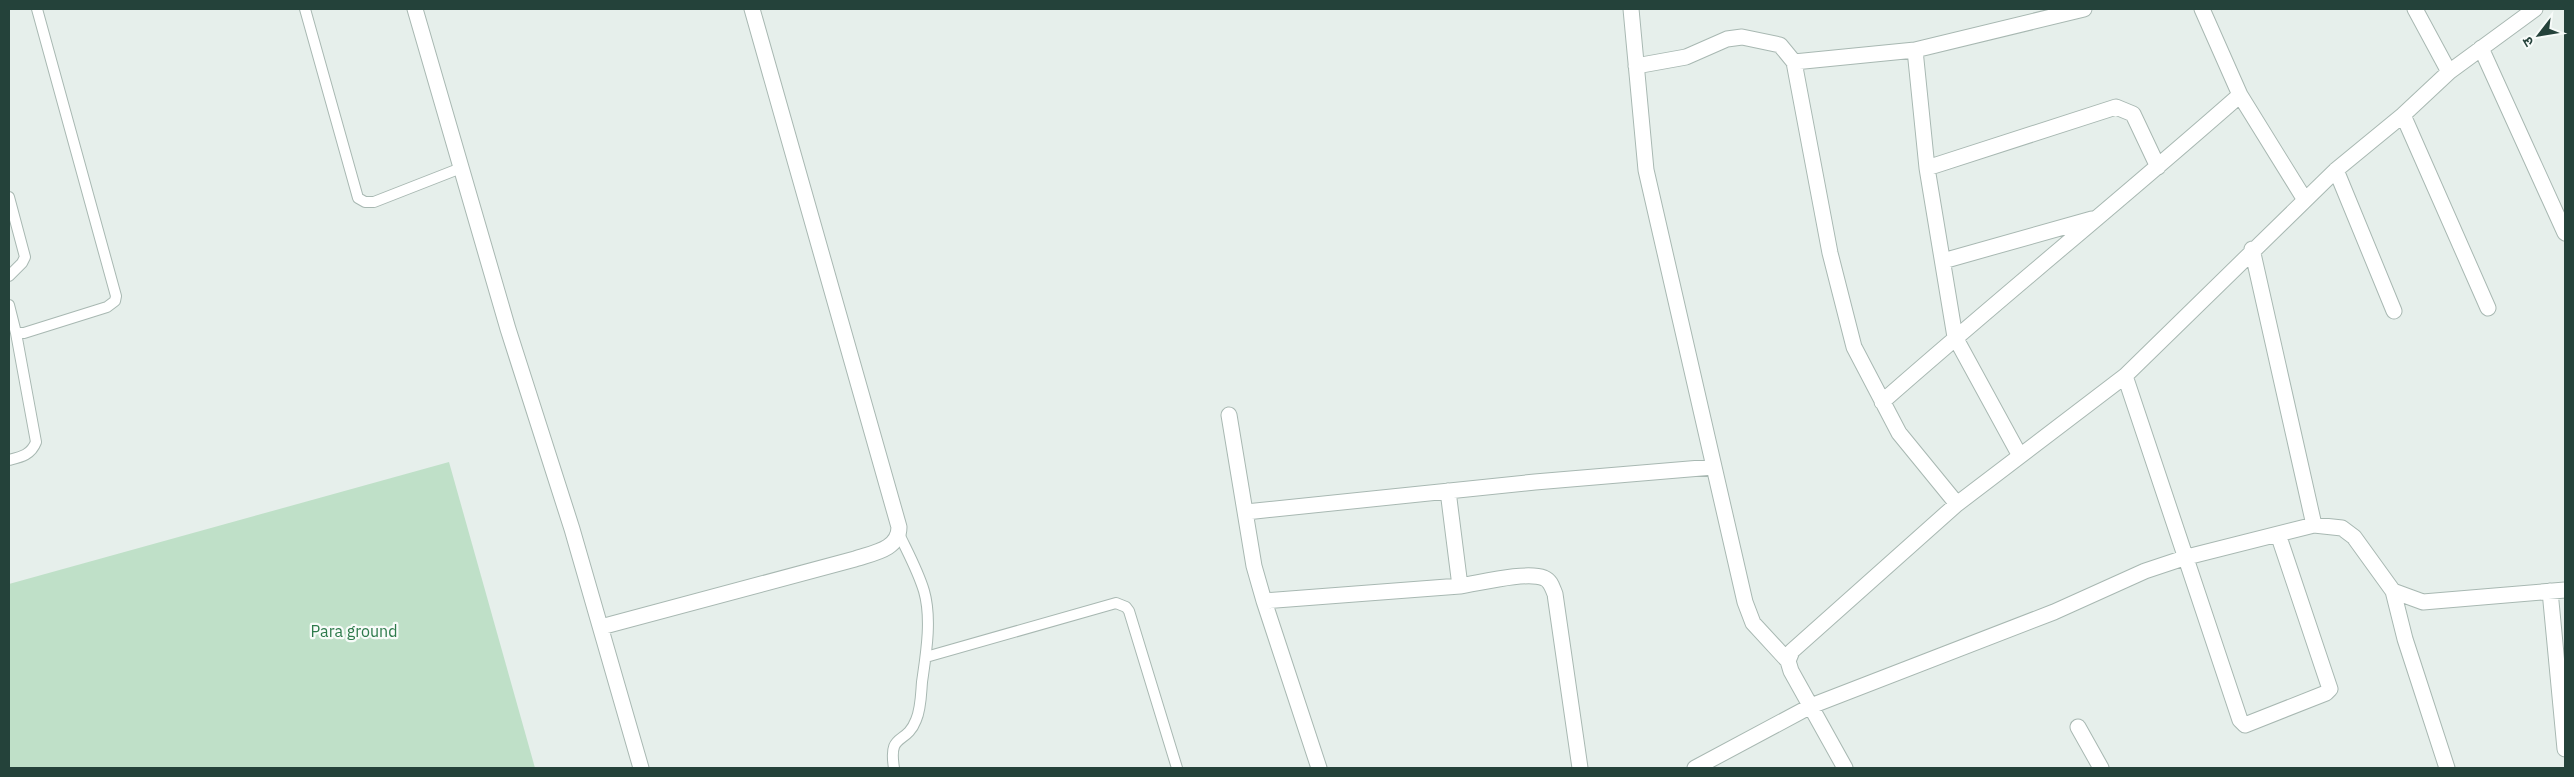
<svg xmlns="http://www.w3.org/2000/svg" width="2574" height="777" viewBox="0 0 2574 777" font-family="'IBM Plex Sans','Noto Sans Devanagari',sans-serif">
<rect width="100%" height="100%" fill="#e6efeb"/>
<path fill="#bfe0c8" d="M449 462 535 768H9V584Z"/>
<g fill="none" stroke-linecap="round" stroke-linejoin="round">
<g stroke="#a8b8b2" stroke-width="12">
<path id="lane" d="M305 9 358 198 365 202H374L461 168
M9 197 25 257 22 263 9 276
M9 305 16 333H24L107 307 115 301 116 296 37 9
M9 460C21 457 31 455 36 442L16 333
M926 657 1116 603 1126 607 1129 611 1177 768
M894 768C888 731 906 746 916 720 921 709 921 694 922 682 926 654 932 619 924 591 918 571 908 553 899 534"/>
</g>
<g stroke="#a8b8b2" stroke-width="17">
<path id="street" d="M415 9 508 329 572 529 641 768
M1631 9 1646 170 1745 602 1753 623 1788 661
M2202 9 2240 95 2305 200
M2415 9 2449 72
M2481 48 2565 233
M1915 50 1927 168 1955 337 2020 456
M1636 66 1686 57 1727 39 1742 37 1780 45 1794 62
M2403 115 2488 308
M1927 168 2116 107 2133 114 2158 167
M2336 170 2394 311
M2252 249 2314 525
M1943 261 2092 219
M2125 376 2240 720 2245 725 2326 693 2330 689 2278 534
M1882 402C2000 298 2122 199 2240 95
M1229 415 1254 566 1264 601 1319 768
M1957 504 1899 433 1854 347 1830 253 1794 62 1915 50 2084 9
M1246 512 1535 482 1713 467
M1460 586C1480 583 1526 571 1544 578 1551 581 1552 587 1555 594L1580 768
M2393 591 2405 639 2447 768
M2550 591 2565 749
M1264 601 1460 586 1448 491
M601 627 855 559C872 553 899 550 899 527L752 9
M2078 727 2101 768
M1695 768 1811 706 2054 612 2145 571 2187 557 2314 525 2342 528 2354 537 2393 591 2423 602 2565 590
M1845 768 1791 671 1788 661 1792 651 1957 504 2125 376 2336 170 2403 115 2449 72 2535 9"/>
</g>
<use href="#lane" stroke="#fff" stroke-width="10"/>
<use href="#street" stroke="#fff" stroke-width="15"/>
</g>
<g text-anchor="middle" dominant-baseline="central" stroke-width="4.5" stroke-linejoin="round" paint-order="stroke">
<g font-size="16" fill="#2d7a4b" stroke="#f7fbf9">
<text x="354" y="631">Para ground</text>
</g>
</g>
<rect width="2574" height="777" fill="none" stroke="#24423a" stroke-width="20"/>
<g transform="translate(2539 35) rotate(239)" stroke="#f7fbf9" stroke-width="4" paint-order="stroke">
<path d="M0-4L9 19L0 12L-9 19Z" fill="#24423a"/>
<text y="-8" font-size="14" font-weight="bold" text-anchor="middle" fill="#24423a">उ</text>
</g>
</svg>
